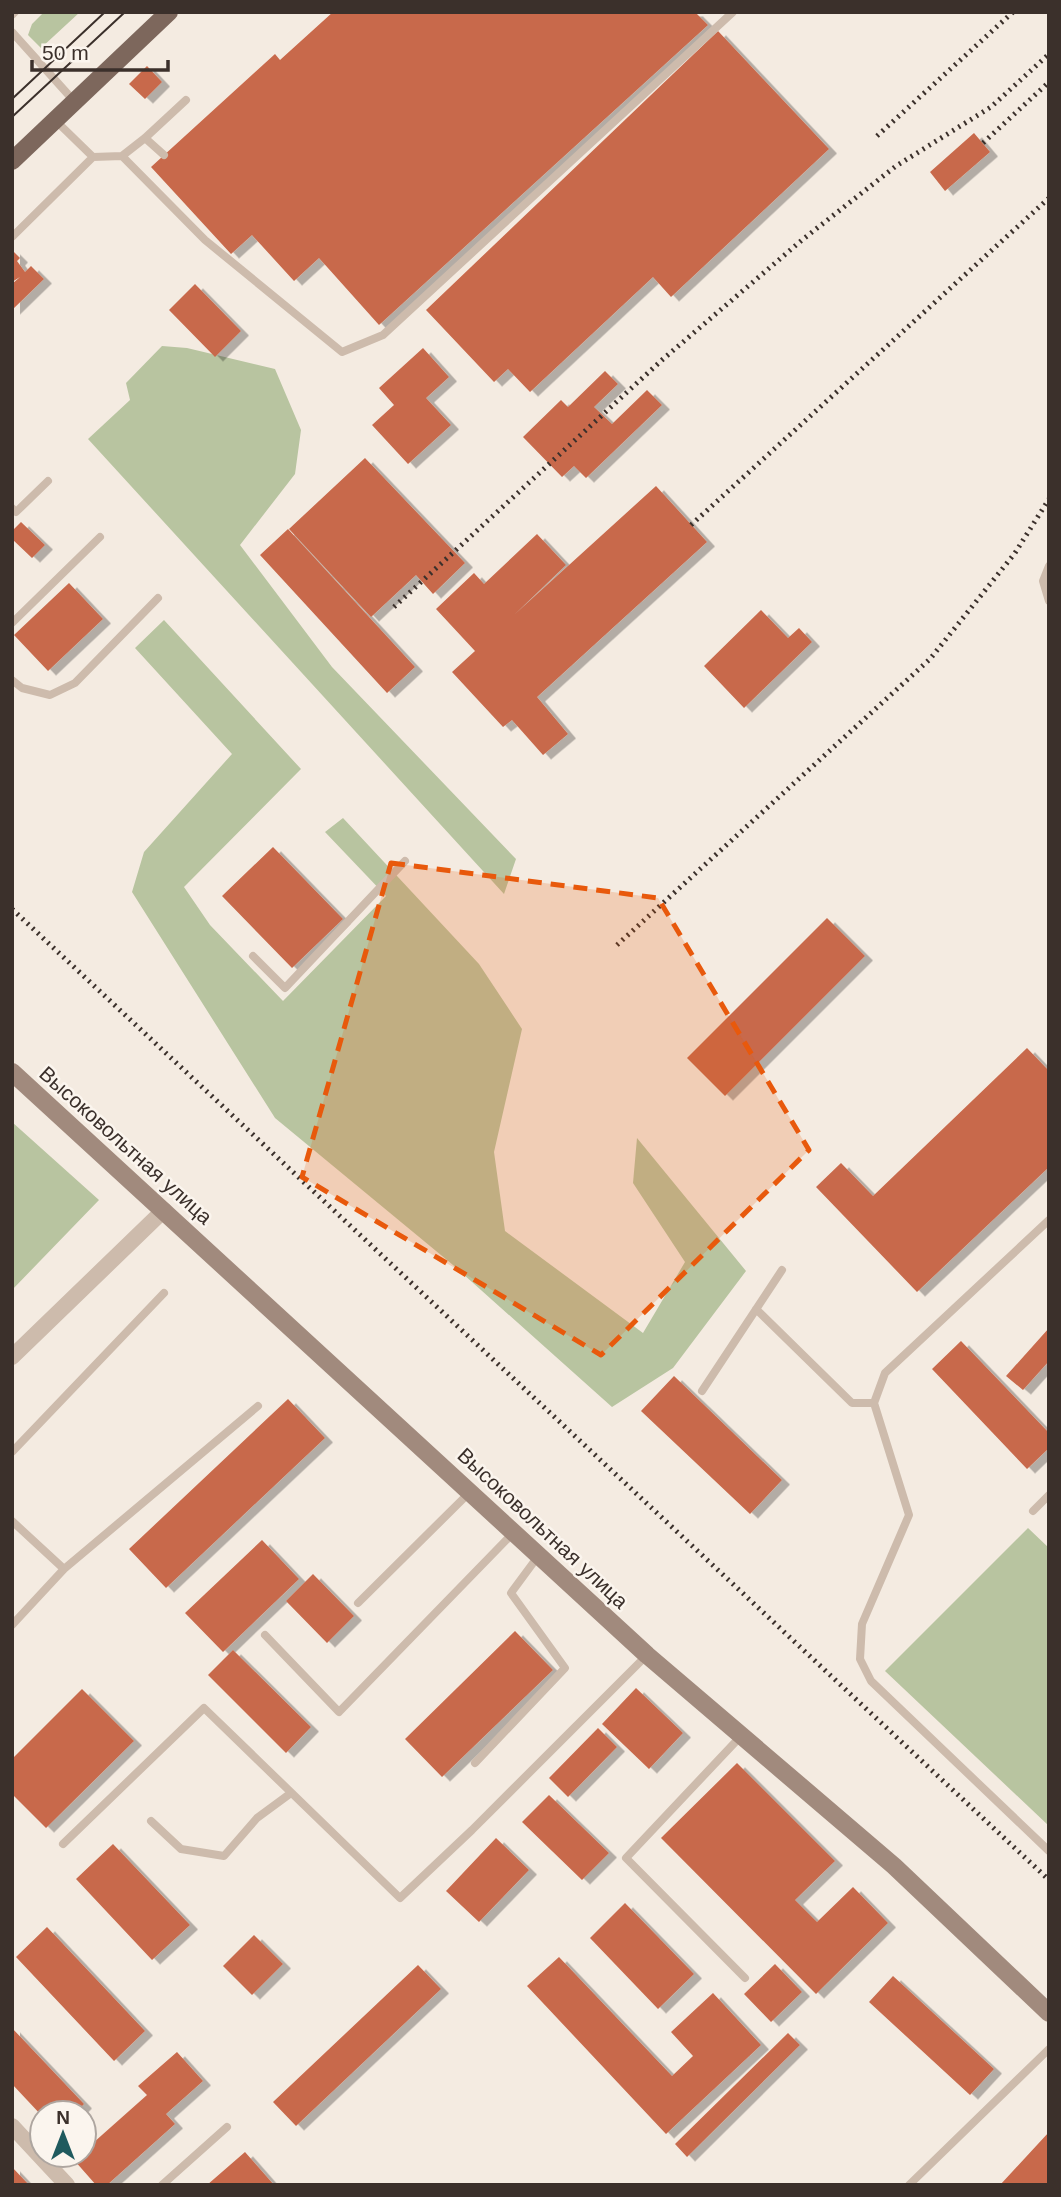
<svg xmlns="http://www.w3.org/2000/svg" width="1061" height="2197" viewBox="0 0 1061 2197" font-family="Helvetica,sans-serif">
<defs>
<filter id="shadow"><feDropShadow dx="8" dy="4.5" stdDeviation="0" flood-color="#0004"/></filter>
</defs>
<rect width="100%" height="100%" fill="#f4ebe1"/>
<path fill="#b8c4a0" d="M44 12H80L41 48 28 35 32 24Z
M162 346 187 348 275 369 301 430 295 474 240 545 332 667 516 859 504 894 88 439 130 400 126 383Z
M164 620 301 769 184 887 210 925 283 1001 386 896 325 832 343 818 479 964 522 1029 494 1152 505 1231 643 1333 685 1262 633 1183 637 1138 746 1271 673 1368 612 1407 453 1265 275 1118 132 892 144 852 232 754 135 648Z
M12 1122 99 1200 12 1290Z
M1028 1528 1049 1548V1826L885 1671Z"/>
<path fill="#c8694b" filter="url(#shadow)" d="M333 12H695L708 25 379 325 319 258 294 281 252 235 231 254 151 167 275 54 280 60Z
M718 31 829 149 671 297 653 277 530 392 508 369 494 382 426 310Z
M147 66 162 82 145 99 129 84Z
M974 133 990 152 945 191 930 172Z
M12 250 20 258 17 261 25 272 31 266 44 279 12 310V284L20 277 12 282Z
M195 284 241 331 215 357 169 310Z
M423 348 449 377 426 398 451 425 408 464 372 425 394 405 379 388Z
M605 371 618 384 594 407 612 424 647 390 662 405 586 478 574 466 562 477 523 437 561 400 568 407Z
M365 458 465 563 433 594 416 575 371 617 289 529Z
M656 486 707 542 537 697 568 734 543 755 512 720 503 727 452 672 475 651 436 609 474 573 484 584 537 534 566 565 514 615Z
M21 522 45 545 32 558 12 539V531Z
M288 529 415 667 387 693 260 555Z
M69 583 103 619 48 671 14 635Z
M761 610 788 638 799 628 812 642 744 708 704 666Z
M273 847 343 919 292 968 222 896Z
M827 918 865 956 725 1096 687 1058Z
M1027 1048 1049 1071V1167L917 1292 816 1187 841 1163 873 1196Z
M1049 1328V1361L1023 1390 1006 1376Z
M961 1341 1049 1433V1448L1027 1469 932 1369Z
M674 1376 782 1480 750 1514 641 1411Z
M288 1399 325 1438 166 1588 129 1549Z
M262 1540 299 1579 223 1652 185 1613Z
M313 1574 354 1616 327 1643 286 1601Z
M515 1631 553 1670 442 1777 405 1739Z
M233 1650 311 1727 286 1753 208 1675Z
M636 1688 683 1733 649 1769 602 1724Z
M82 1689 134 1741 46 1828 12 1794V1759Z
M598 1728 617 1747 568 1797 549 1778Z
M737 1763 835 1861 795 1900 817 1922 853 1887 888 1923 816 1994 661 1838Z
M549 1795 609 1853 582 1880 522 1822Z
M496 1838 529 1870 479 1922 446 1891Z
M113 1844 190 1925 152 1960 76 1879Z
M625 1903 694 1974 658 2009 590 1938Z
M47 1927 145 2031 114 2061 16 1957Z
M254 1935 283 1964 252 1995 223 1966Z
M559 1957 672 2076 693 2056 671 2032 713 1993 761 2045 666 2134 527 1986Z
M775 1964 802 1992 771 2022 744 1994Z
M418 1965 441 1989 296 2126 273 2102Z
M893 1976 994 2069 970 2095 869 2002Z
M12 2028 84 2104 75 2113H42V2116L12 2084Z
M788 2033 800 2045 687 2157 675 2144Z
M177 2052 203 2081 166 2114 175 2124 107 2185H96L74 2160 80 2155H84V2151L147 2095 138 2086Z
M1049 2132V2185H1000Z
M245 2152 274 2185H207Z
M12 2167 29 2185H12Z"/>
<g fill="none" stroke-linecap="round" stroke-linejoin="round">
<path stroke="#cdbbac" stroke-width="8" d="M12 15 15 12
M12 32 74 101
M55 120 93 157 122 156 205 240 342 352 383 335 733 12
M145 138 164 155
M122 156 145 138 186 100
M12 237 93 157
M12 508 16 512 48 481
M1049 566 1043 581 1049 601
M12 623 100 537
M12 680 22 688 50 695 75 683 158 598
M253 956 285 988 405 861
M1049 1220 885 1373 874 1403 909 1515 862 1624 860 1659 871 1681 1049 1851
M756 1309 852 1403H874
M702 1391 782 1270
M12 1452 164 1293
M1033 1511 1049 1495
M12 1521 64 1569 12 1625
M64 1569 258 1406
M358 1603 470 1492
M265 1635 339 1712 514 1532
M741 1736 626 1858 745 1978
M475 1763 565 1668 511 1593 539 1555
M151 1821 181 1849 224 1856 257 1818 291 1793
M63 1844 204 1708 400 1898 472 1830 647 1655
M162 2185 227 2127
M909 2185 1049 2049"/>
<path stroke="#cdbbac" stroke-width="16" d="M12 1357 164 1210
M12 2126 67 2185"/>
<path stroke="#a18a7d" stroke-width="18" d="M12 1072 647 1655 894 1866 1049 2013"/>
<path stroke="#7d675c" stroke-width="18" d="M12 161 169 12"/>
<path stroke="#3b302b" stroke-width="2" d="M12 99 105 12
M12 117 125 12"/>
<path stroke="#3b302b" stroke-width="5" stroke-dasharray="2 5" stroke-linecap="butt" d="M877 136 1013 12
M983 143 1049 82
M691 525 1049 198
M394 607 662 360 802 240 896 166 991 107 1049 54
M12 909 1049 1880
M617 945 930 659 1015 553 1049 499"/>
</g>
<path fill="#e8590c" fill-opacity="0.2" stroke="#e8590c" stroke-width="5" stroke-dasharray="14 9" stroke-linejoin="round" d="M391 863 658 898 809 1150 601 1355 302 1177Z"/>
<g text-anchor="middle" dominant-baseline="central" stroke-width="5" stroke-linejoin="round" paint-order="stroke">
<g font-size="21" fill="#3b302b" stroke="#fbf5ee">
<text transform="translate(126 1145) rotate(42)">Высоковольтная улица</text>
<text transform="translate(543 1528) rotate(43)">Высоковольтная улица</text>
</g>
</g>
<rect width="1061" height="2197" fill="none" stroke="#3b302b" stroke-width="28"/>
<g transform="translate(63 2134)"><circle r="33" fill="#fbf5ee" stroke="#aea6a0" stroke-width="2"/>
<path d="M0-5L12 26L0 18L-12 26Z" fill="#1f5a5e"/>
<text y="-10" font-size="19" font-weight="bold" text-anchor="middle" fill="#3b302b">N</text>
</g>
<path d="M32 60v10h136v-10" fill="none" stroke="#3b302b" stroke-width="3.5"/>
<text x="42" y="60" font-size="21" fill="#3b302b" stroke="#fbf5ee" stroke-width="5" paint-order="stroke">50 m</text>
</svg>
